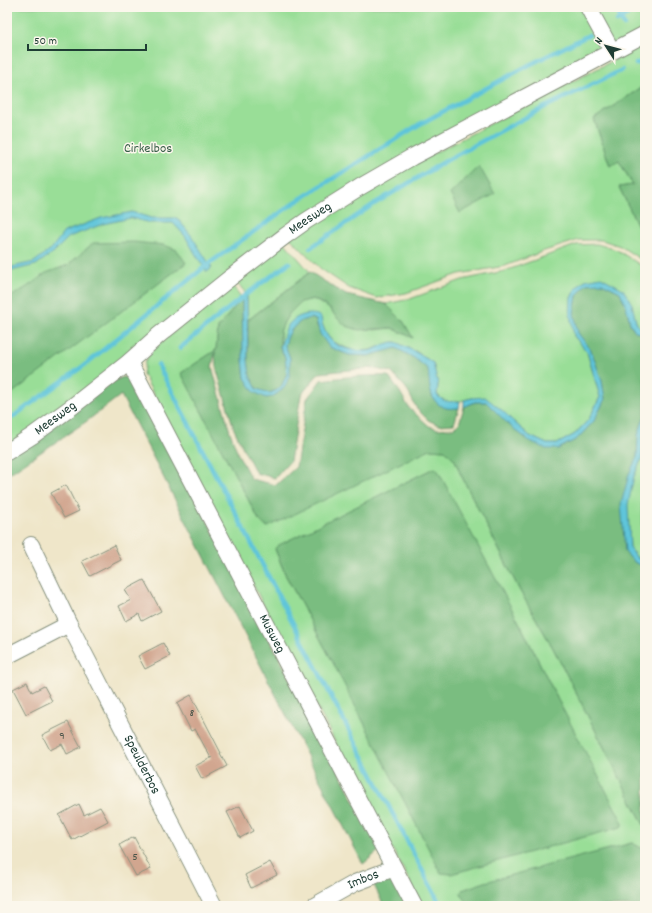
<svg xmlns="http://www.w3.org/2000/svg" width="652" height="913" viewBox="0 0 652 913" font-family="Dekko,sans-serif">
<rect width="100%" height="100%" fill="#fbf7ec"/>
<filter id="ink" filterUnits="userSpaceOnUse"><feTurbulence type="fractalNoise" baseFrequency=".025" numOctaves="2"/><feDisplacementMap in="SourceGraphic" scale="8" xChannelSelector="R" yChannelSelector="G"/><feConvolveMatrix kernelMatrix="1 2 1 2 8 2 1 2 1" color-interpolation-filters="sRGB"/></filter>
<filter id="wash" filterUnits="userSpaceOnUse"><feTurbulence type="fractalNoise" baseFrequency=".012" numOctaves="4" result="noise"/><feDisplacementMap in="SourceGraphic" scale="16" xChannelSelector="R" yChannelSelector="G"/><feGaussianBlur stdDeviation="0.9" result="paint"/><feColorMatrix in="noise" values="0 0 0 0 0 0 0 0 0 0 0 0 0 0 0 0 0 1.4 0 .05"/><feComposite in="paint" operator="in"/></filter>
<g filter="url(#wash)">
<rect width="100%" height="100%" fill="#efe6c9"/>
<path fill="#99de97" stroke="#5c8e66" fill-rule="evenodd" d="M7 7H645V32L355 185 61 408 7 445Z
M645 44V85L594 119 610 166 619 161 633 185 619 187 641 232 645 229V262L620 246 602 240H579L544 251 505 266 459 274 406 293 377 298 349 288 321 269 290 238 388 177Z
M284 242 310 272 248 320 247 295 236 281Z
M597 244 617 250 645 268V331C634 326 634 314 632 304L585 280 576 288 571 298 574 336 587 352 600 397 589 419 575 434 557 444H547L530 436 513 421 503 411 472 398 460 401 448 402 442 399 437 394 438 384 433 363 417 352 395 342 385 344 371 350 360 351 349 349 333 342 325 332 322 324 285 333 280 348V332L284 322 289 314 301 302 313 299 330 309 337 318 374 330 392 328 412 337 403 321 386 304 410 299 462 280 505 271 576 245Z
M231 284 242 298 218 328 216 350 182 373 259 520 430 449 445 450 455 460 460 473 520 591 553 648 645 827V850L632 843 461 893 469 906H423L341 753 143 374 145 362 152 350ZM434 468 521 626 557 698 329 655 286 576 275 549 278 546Z
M645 430V493L642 499V525L645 532V562L637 558 630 548 627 503 634 476 642 458 643 437Z"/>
<path fill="#7abd80" stroke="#4c7d5a" d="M645 85V229L641 232 619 187 633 185 619 161 610 166 594 119Z
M479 166 495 194 460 213 450 194Z
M134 242 164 245 177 250 186 263 7 397V299L27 287 46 273 68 265 93 243Z
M310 272 346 295 386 304 403 321 413 338 392 328 359 330 346 326 337 318 330 309 321 303 313 299 301 302 289 314 284 322 280 332V348L285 357 287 373 282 385 277 390 269 393 257 389 250 376 248 360V320Z
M602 283 620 292 626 306 630 324 635 331 645 336V415L638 435 637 457 629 474 625 552 634 562 645 567V827L553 648 520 591 460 473 455 460 445 450 430 449 268 527 265 526 259 520 181 373 216 350 218 328 242 298 243 360 245 378 266 398 272 397 278 393 285 387 290 358 285 345 288 336 292 329 301 321 310 318 316 320 317 326 329 347 349 355 368 356 386 350 396 348 414 358 428 369 432 397 447 408H459L454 424 439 425 428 420 417 409 406 388 391 372 371 368 319 373 301 395 290 461 275 478 256 473 243 448 234 429 216 367 215 352 212 367 230 432 238 454 251 479 276 485 296 467 307 399 321 380C344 377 365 375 388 376L400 392 409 408 429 426 438 429 453 428 459 424 464 407 475 402H486L509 425 528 440 558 449 577 439 594 421 605 399 602 381 591 350 578 333 574 313 577 296 586 284Z
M124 377 135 383 380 850 363 864 121 395 87 421 7 475V456L117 379Z
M434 468 437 469 521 626 557 698 623 823 621 827 451 874 441 873 329 655 286 576 275 549 277 546Z
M645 493V532L642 525V499Z
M632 843 645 850V906H469L461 893 462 890 485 882Z
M395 878 409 906H384L373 883Z"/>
<path fill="#5ec5da" stroke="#3e8187" d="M132 212 151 218H177L191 235 212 268 207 272 196 255 185 236 173 223H150L131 218 103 224 69 237 54 252 36 265 7 272V268L34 262 51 249 64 232 101 218Z
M601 277 623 289 632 304 636 322 640 329 645 331V336L635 331 630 323 626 306 620 292 602 283 586 284 577 296 574 313 578 333 591 350 602 381 605 399 594 421 577 439 558 449H546L528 440 509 425 486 402H475L464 407V400L472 398 485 397 503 411 513 421 530 436 547 444H557L575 434 589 419 600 397 587 352 574 336 570 315 571 298 576 288 585 280Z
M246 294 247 295 248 360 250 376 257 389 270 393 277 390 282 385 287 373 285 357 280 348C282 341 284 333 287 327 293 316 311 310 321 317 322 325 326 336 333 342 341 349 362 353 372 350 378 348 388 341 395 342 398 342 401 345 404 346 415 351 424 357 433 363L438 384 437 395C445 403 450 402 460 401L459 408C455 408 450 409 446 408 428 403 430 384 428 369L414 358 396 348 368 356 349 355 329 347 320 334 316 320 310 318 301 321 292 329 288 336 285 345 290 358V374L285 387 278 393 272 397 266 398 254 392 245 378 243 360 242 298H241Z
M645 415V430L643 437 642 458 634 476 628 505 630 548 637 558 645 562V567L634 562 625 552 621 504 629 474 637 457 638 435Z"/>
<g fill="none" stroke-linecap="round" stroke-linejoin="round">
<path stroke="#5ec5da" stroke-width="4.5" d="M615 7 624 25
M641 9 645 7
M617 21 627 15
M636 64 645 60
M310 248 374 204 449 159 545 107 622 70
M180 348 244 296 289 263
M158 365 441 906
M7 421 86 364 207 265 294 203 420 124 529 65 589 35"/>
</g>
<g id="blocks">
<path fill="#d1a68f" d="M66 485 79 511 64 518 51 493Z
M114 545 121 560 90 576 82 561Z
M144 580 161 611 142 621 139 614 126 621 119 606 131 600 125 590Z
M163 643 170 656 145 669 138 656Z
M27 682 32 692 44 686 52 701 26 714 13 689Z
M191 695 221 753H220L227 766 202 779 195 766 213 757 211 758 195 729 191 731 177 703Z
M68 722 81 747 67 754 62 744 50 750 42 735Z
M79 804 84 815 100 807 108 821 72 840 59 815Z
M240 806 253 831 240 838 227 812Z
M134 837 151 869 136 876 119 845Z
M270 862 277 875 251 888 245 875Z"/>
</g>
</g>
<g filter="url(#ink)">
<use href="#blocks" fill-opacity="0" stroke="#87927e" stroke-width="1"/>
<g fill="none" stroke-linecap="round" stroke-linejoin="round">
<g stroke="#87927e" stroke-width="18">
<g id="street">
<path d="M588 7 612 51"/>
<path id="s1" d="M129 362 414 906"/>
<path id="s2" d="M7 452 32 436 73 406 129 362 159 335 230 278 285 236 306 221 360 187 412 157 645 34"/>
<path d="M31 545 69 624"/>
<path id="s3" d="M7 656 69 624 214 906"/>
<path id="s4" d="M314 906 355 883 394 868"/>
</g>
</g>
<use href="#street" stroke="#fff" stroke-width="16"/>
</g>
</g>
<g text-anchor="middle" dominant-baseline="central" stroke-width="3" stroke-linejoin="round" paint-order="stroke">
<g font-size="12" fill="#4c574b">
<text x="192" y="713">8</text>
<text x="62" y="736">9</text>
<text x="135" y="857">5</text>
</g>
<g font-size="14" fill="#375d48" stroke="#fbf7ec">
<text x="148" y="149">Cirkelbos</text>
</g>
<g font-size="14" fill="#1f3d34" stroke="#fbf7ec">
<text stroke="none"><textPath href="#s2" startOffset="383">Meesweg</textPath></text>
<text stroke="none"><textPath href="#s2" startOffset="59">Meesweg</textPath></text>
<text stroke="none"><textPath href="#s1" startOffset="307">Musweg</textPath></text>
<text stroke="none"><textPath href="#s3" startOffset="228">Speulderbos</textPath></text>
<text stroke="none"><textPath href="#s4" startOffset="56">Imbos</textPath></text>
</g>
</g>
<rect width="652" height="913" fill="none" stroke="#fbf7ec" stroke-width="24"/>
<g transform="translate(606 46) rotate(306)" stroke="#fbf7ec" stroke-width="3" paint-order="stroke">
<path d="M0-3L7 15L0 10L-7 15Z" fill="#1f3d34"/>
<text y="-6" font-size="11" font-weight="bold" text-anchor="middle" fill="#1f3d34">N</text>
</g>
<path d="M28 44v6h118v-6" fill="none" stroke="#1f3d34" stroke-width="2"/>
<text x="34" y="44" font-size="12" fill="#1f3d34" stroke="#fbf7ec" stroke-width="3" paint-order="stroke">50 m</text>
</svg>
